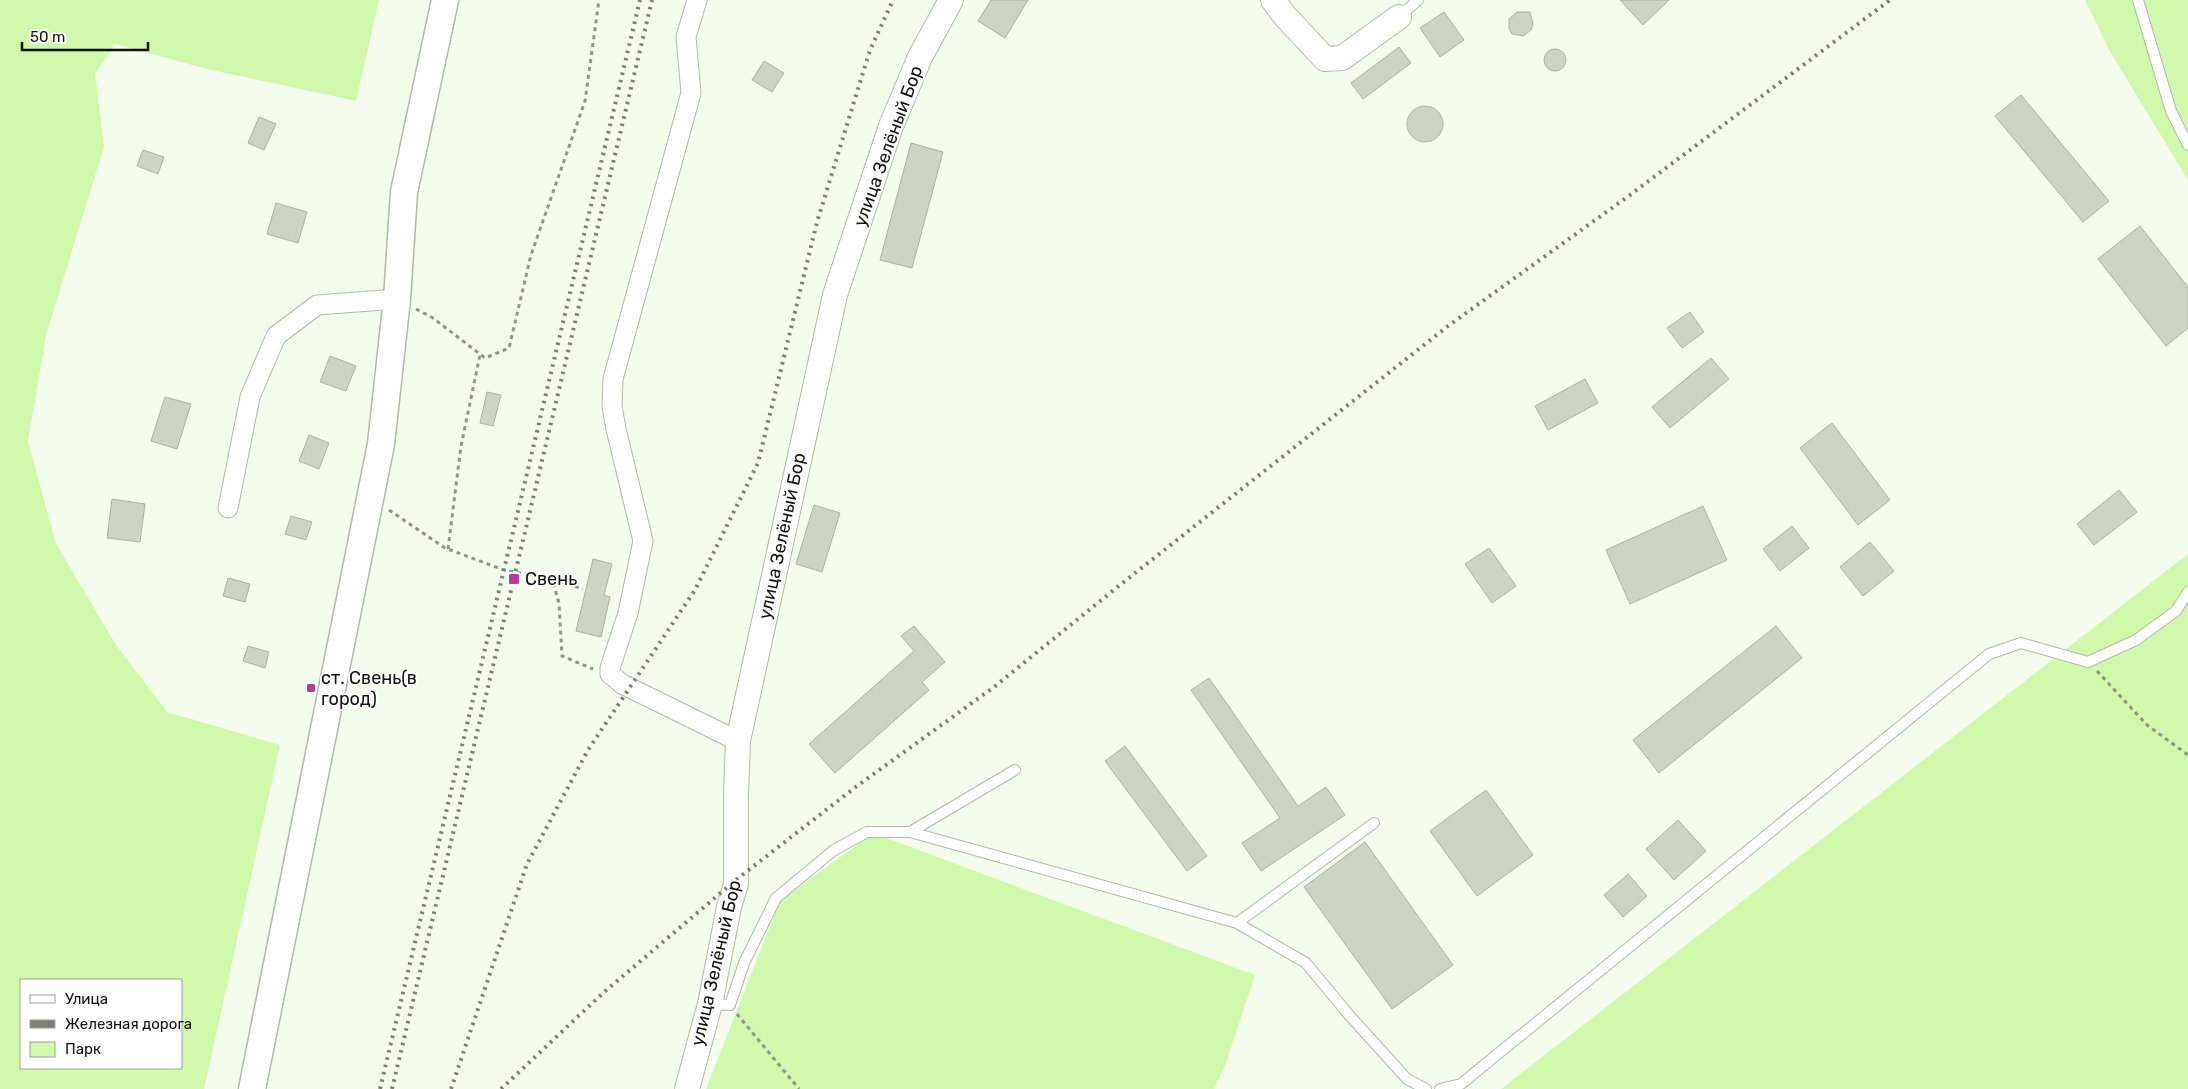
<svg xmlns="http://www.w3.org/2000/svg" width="2188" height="1089" viewBox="0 0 2188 1089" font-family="Rubik,sans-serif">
<rect width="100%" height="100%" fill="#f4fded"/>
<path fill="#d0f9ab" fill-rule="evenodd" d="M0 0H379L356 101 207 69 115 44 95 74 104 147 46 335 28 442 56 544 116 645 167 712 280 745 204 1089H0ZM21 980H181V1068H21Z
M2085 0H2188V180L2109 50Z
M2188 554V1089H1501Z
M873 833 1255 975 1225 1066 1214 1089H706L780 901Z"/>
<path fill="#ccd4c5" stroke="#aab2a3" d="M991 0H1028L1005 38 978 21Z
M1620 0H1669L1643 25Z
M1444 12 1464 40 1440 57 1420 28Z
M1517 12H1530L1533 24 1531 30 1523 36 1512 34 1509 29V19Z
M1399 47 1411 63 1363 99 1351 83Z
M1544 60a11 11 0 1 1 22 0a11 11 0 1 1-22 0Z
M764 61 784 73 772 92 752 80Z
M2021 95 2109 201 2083 222 1995 116Z
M1407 124a18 18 0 1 1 36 0a18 18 0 1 1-36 0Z
M259 117 276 124 264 150 248 143Z
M911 143 943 152 912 268 880 260Z
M143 150 164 157 158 174 137 166Z
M276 203 307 212 298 243 267 234Z
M2140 226 2188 287V328L2166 346 2098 259Z
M1690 312 1704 332 1682 348 1667 328Z
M330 356 356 366 346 391 320 382Z
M1711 358 1729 379 1670 428 1652 407Z
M1585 379 1598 403 1548 430 1535 406Z
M487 392 501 395 493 426 480 423Z
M165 397 191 404 177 449 151 441Z
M1832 423 1890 500 1858 525 1800 448Z
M309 435 329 443 319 469 299 461Z
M2119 490 2137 512 2094 545 2077 524Z
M112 499 145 504 140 542 107 538Z
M814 505 840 513 822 572 796 564Z
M1703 506 1727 560 1630 604 1606 550Z
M291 516 312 522 306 540 285 534Z
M1792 526 1809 548 1780 571 1763 549Z
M1870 542 1894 571 1863 596 1840 567Z
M1489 548 1516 586 1492 603 1465 564Z
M593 559 612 564 604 595 610 597 601 637 576 631Z
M228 578 250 584 245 602 223 596Z
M914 626 945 662 922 682 929 690 835 773 809 744 914 651 901 636Z
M1776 626 1802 658 1659 773 1633 740Z
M248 646 269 652 265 668 243 661Z
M1209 678 1298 806 1326 787 1345 815 1261 871 1242 843 1280 818 1191 690Z
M1125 746 1207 856 1187 871 1105 761Z
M1486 790 1533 855 1477 896 1430 831Z
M1678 820 1706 851 1674 880 1646 849Z
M1365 842 1453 965 1392 1009 1304 887Z
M1628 874 1647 896 1623 917 1604 895Z"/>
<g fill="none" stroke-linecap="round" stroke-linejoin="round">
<g stroke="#b1b9aa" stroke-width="12">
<path id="service" d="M2138 0 2171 111 2188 145
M1399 17 1418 0
M910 832 1015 770
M1237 923 1374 823
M710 1004 730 1005 744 963 776 898 834 850 867 832H910L1237 923 1306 963 1349 1015 1407 1079 1426 1089
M1440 1089 1461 1084 1989 654 2021 643 2088 662 2136 640 2176 611 2188 592"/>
</g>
<g stroke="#b1b9aa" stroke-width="21">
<path id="minor" d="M697 0 686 37 691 93 613 379 612 406 616 429 643 541 628 613 610 668V674L622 684 738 741
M228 508 250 397 276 336 317 305 397 299"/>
</g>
<g stroke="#b1b9aa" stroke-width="26">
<path id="tertiary" d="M1273 0 1285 16 1325 59 1342 58 1399 17
M687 1089 710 1004 729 907 736 884V794L738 741 835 295 891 126 920 57 951 0"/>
</g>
<g stroke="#b1b9aa" stroke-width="29">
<path id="secondary" d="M252 1089 381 444 397 299 404 192 445 0"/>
</g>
<path stroke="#8f958a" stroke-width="3" stroke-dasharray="4 4" stroke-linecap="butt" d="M416 309 433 318 485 358 509 348 531 255 585 101 599 0
M389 510 445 548 504 570 552 579 559 603 562 656 593 669
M448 549 461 446 480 355
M552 579 583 589
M2097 671 2147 725 2188 755
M737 1014 799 1089"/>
<use href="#service" stroke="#fff" stroke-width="10"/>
<use href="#minor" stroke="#fff" stroke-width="19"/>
<use href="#tertiary" stroke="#fff" stroke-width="24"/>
<use href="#secondary" stroke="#fff" stroke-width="26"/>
<path stroke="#7b8076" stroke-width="4" stroke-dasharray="2.5 5" stroke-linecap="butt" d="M380 1089 640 0
M392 1089 652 0
M451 1089 527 864 588 750 695 590 758 463 817 222 870 50 893 0
M501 1089 603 993 737 879 857 786 994 687 1120 585 1448 326 1630 195 1890 0"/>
</g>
<g fill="#b43c92" stroke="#fff" stroke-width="2">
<rect x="508" y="573" width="12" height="12" rx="2.5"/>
<rect x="306" y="683" width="10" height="10" rx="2.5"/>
</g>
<g text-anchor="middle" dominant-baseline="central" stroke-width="4" stroke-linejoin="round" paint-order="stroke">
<g font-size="18" fill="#0e110c" stroke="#fff">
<text transform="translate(888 146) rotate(-70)">улица Зелёный Бор</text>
<text transform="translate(782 536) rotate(-78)">улица Зелёный Бор</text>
<text transform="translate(716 963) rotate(-77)">улица Зелёный Бор</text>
</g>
<g font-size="18" fill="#0e110c" stroke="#fff" text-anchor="start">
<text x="525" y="579">Свень</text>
<text x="321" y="678">ст. Свень(в<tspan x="321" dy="21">город)</tspan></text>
</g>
</g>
<rect x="20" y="979" width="162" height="90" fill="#ffffff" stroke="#9fa09e"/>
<rect x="30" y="995" width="25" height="8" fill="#ffffff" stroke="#9fa09e"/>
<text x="65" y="1004" font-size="15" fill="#0e110c">Улица</text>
<rect x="30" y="1020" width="25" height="8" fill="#7b8076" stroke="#9fa09e"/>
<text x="65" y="1029" font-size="15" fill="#0e110c">Железная дорога</text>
<rect x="30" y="1042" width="25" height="15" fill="#d0f9ab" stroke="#9fa09e"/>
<text x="65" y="1054" font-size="15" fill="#0e110c">Парк</text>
<path d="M22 42v8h126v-8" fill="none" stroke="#0e110c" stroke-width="2.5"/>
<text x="30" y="42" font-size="15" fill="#0e110c" stroke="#ffffff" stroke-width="4" paint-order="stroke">50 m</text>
</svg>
